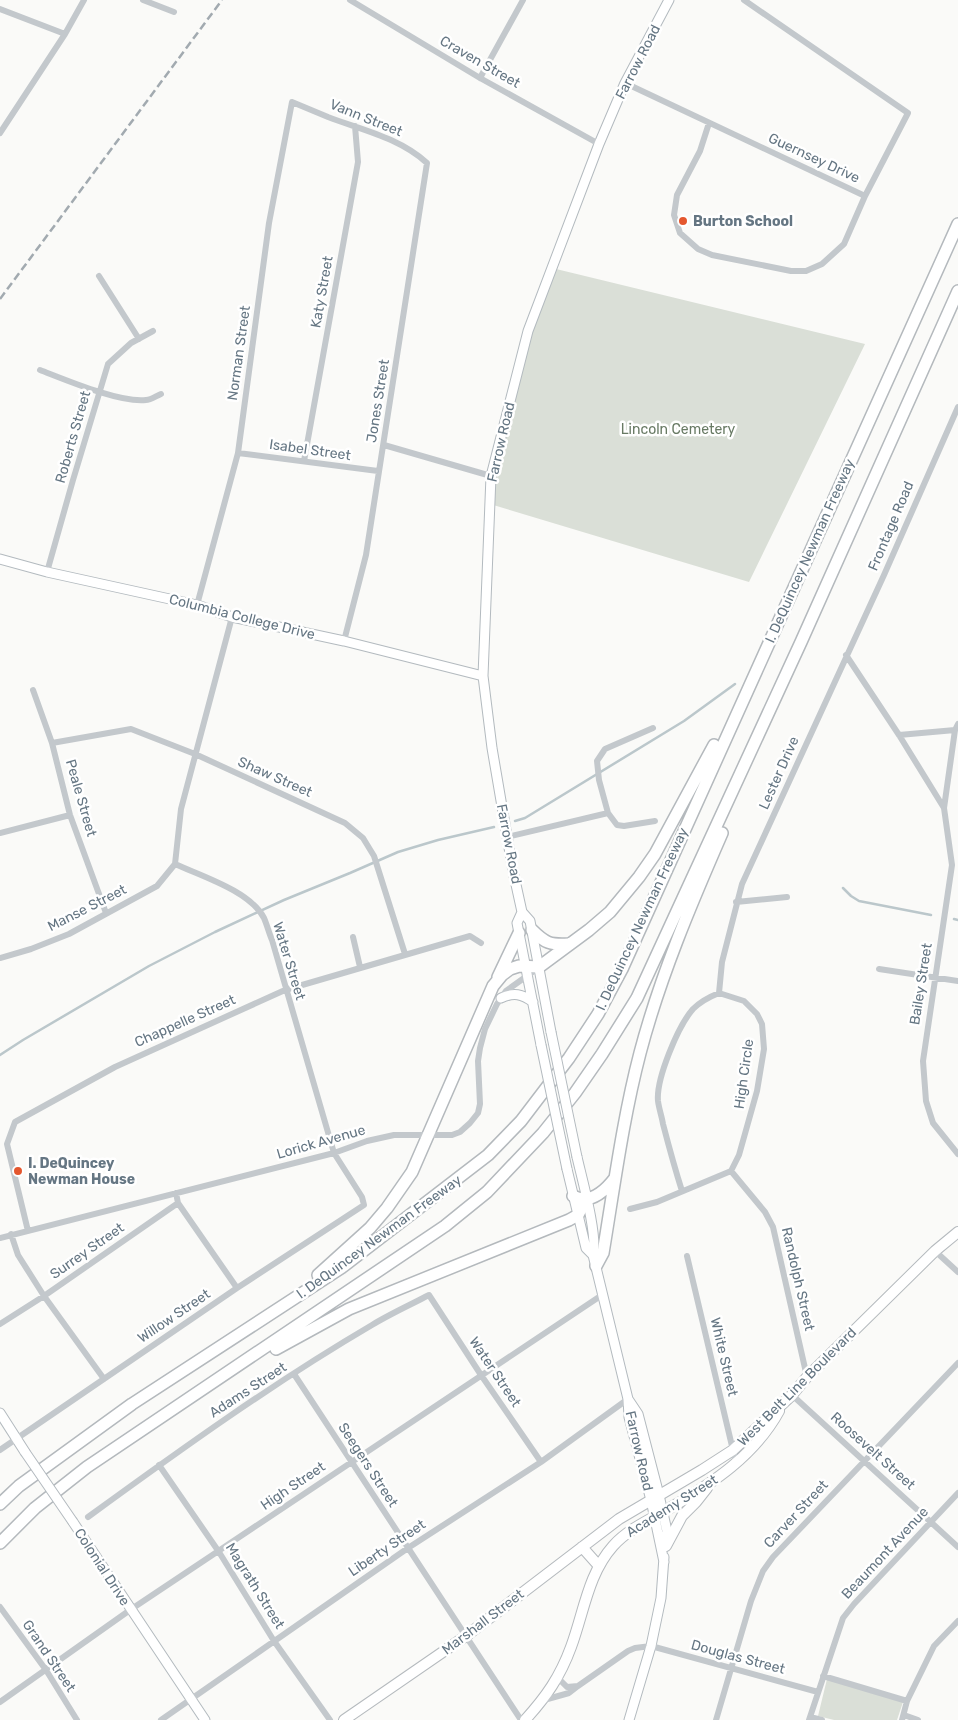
<svg xmlns="http://www.w3.org/2000/svg" width="958" height="1720" viewBox="0 0 958 1720" font-family="Rubik,sans-serif">
<rect width="100%" height="100%" fill="#fafaf8"/>
<path fill="#dadfd7" d="M552 268 865 344 749 582 490 504 491 476 528 331Z
M827 1679 903 1702 897 1720H834L818 1716Z"/>
<g fill="none" stroke-linecap="round" stroke-linejoin="round">
<path stroke="#bbc7cb" stroke-width="2.5" d="M515 821 525 818 684 721 735 684
M843 888 851 896 859 901 931 915
M954 919 958 920
M0 1055 23 1040 149 966 215 932 284 900 350 873 398 852 438 840 494 827"/>
<g stroke="#b3babf" stroke-width="11">
<path id="secondary" d="M0 559 47 572 197 605 232 617 344 641 483 676
M522 912 517 923 541 1045
M501 998C514 992 522 994 533 1002
M551 1032 530 921 522 912 513 871 492 748 483 676 491 476 528 331 599 144 625 83 669 0
M577 1157C582 1179 598 1236 593 1255
M567 1169 586 1248 593 1255 628 1399 629 1417 651 1500 664 1562
M628 1399 638 1414 659 1495 667 1531 666 1545
M0 1413 25 1452
M73 1522 205 1720
M629 1720 651 1646 661 1598 664 1557"/>
</g>
<g stroke="#b5babe" stroke-width="12">
<path id="primary" d="M666 1546 682 1516 696 1502 707 1488
M582 1547 598 1565
M344 1720 466 1636 619 1519 702 1470 733 1450 792 1395 807 1377 935 1251 958 1232
M525 1720C546 1697 560 1677 571 1647 584 1612 588 1574 613 1546 628 1529 651 1519 670 1508 713 1483 755 1455 779 1411"/>
</g>
<g stroke="#b4b9bd" stroke-width="14">
<path id="highway" d="M532 930C545 943 550 945 568 944
M498 977 519 933
M573 1196C590 1205 605 1191 615 1178
M596 1266 603 1253C614 1187 623 1118 640 1053 660 977 691 904 722 833
M318 1275 370 1228 387 1208 412 1172 493 986 502 975 510 969 519 966 539 967 589 930 610 912 639 877 655 854 714 745
M276 1349 349 1309 569 1220 578 1215 586 1200
M0 1504 19 1486 132 1404 341 1268 488 1155 521 1121 569 1058 598 1014 622 969 958 224
M0 1543 35 1508 87 1467 445 1226 487 1192 543 1133 575 1093 602 1054 637 998 801 642 958 291"/>
</g>
<path stroke="#c3c8cc" stroke-width="6" d="M143 0 174 12
M350 0 480 78 599 144
M0 9 65 34
M480 78 523 0
M625 83 865 196 908 113 744 0
M709 123 700 151 677 195 674 215 680 233 698 249 712 255 791 271H806L822 264 844 244 865 196
M0 133 65 34 84 0
M99 276 139 339
M40 370C66 380 120 403 146 400 151 400 156 396 161 394
M384 445 491 476
M238 453 378 471
M304 461 358 162 355 126
M47 572 73 480 108 364 131 343 153 331
M197 605 238 453 269 223 292 102C304 107 316 112 328 117 362 130 400 138 427 163L366 555 344 641
M846 655 899 735 944 808 952 865 923 1061 926 1101 933 1123 958 1154
M33 690 52 743 70 815 106 913
M899 735 955 730
M52 743 131 729 195 754 345 823 363 838 374 856 405 954
M944 808 955 730 958 724
M608 813 599 780 597 761 605 749 653 728
M0 833 70 815
M507 837 608 813 617 825 624 826 655 821
M175 864 181 809 232 617
M736 902 787 897
M353 937 360 967
M0 958 31 949 69 934 157 886 175 864
M879 969 958 981
M719 993 722 962 742 884 884 575 958 407
M731 1171 765 1212 773 1227 807 1377
M178 1203 237 1288
M630 1209 657 1202 731 1171 739 1155 757 1091 764 1049 762 1024 757 1014 744 1001 719 993C709 997 700 1002 693 1009 678 1026 656 1079 658 1101 659 1109 662 1117 663 1124 669 1147 675 1169 682 1191
M28 1231 7 1144 15 1122 115 1067 285 990 470 936 481 943
M11 1234 18 1255 44 1296 104 1379
M0 1238 334 1153 367 1141 394 1135H452L460 1132 470 1123 478 1113 480 1104 478 1061 480 1048 485 1029 497 1004 506 991 538 968
M935 1251 958 1272
M687 1256 736 1463
M0 1324 44 1296 178 1203 176 1193
M294 1374 521 1720
M792 1395 958 1547
M0 1450 237 1288 364 1205 362 1197 334 1153 272 940C269 933 267 925 264 918 250 891 201 876 175 864
M159 1465 219 1552 274 1641 330 1720
M88 1517C180 1450 273 1383 372 1325 390 1314 410 1305 429 1295L481 1375 541 1462
M0 1607 46 1670 77 1720
M823 1676 907 1701
M578 1686 628 1651 635 1648 651 1646 818 1692
M544 1700 569 1693 578 1686 567 1687 558 1678
M0 1702 130 1610 602 1295
M904 1715 918 1720
M810 1717 822 1720
M161 1720 408 1548 541 1462 628 1399
M716 1720 751 1601 763 1571 773 1557 958 1363
M809 1720 843 1618 854 1604 958 1493
M902 1720 907 1701 934 1646 958 1621"/>
<use href="#secondary" stroke="#fff" stroke-width="9"/>
<use href="#primary" stroke="#fff" stroke-width="10"/>
<use href="#highway" stroke="#fff" stroke-width="11"/>
<path stroke="#a2aab0" stroke-width="2.5" stroke-dasharray="8 4" stroke-linecap="butt" d="M0 299 222 0"/>
<g stroke="#b3babf" stroke-width="11" stroke-linecap="butt">
<path id="secondary-bridge" d="M551 1032 577 1157
M541 1045 567 1169
M25 1452 73 1522"/>
</g>
<use href="#secondary-bridge" stroke="#fff" stroke-width="9"/>
</g>
<g fill="#e4572e" stroke="#fff" stroke-width="2">
<circle cx="683" cy="221" r="5"/>
<circle cx="18" cy="1171" r="5"/>
</g>
<g text-anchor="middle" dominant-baseline="central" stroke-width="5" stroke-linejoin="round" paint-order="stroke">
<g font-size="14" fill="#657683" stroke="#fff">
<text transform="translate(480 62) rotate(30)">Craven Street</text>
<text transform="translate(638 62) rotate(-63)">Farrow Road</text>
<text transform="translate(366 118) rotate(22)">Vann Street</text>
<text transform="translate(814 158) rotate(25)">Guernsey Drive</text>
<text transform="translate(322 292) rotate(-80)">Katy Street</text>
<text transform="translate(239 353) rotate(-82)">Norman Street</text>
<text transform="translate(378 401) rotate(-81)">Jones Street</text>
<text transform="translate(73 437) rotate(-74)">Roberts Street</text>
<text transform="translate(501 442) rotate(-77)">Farrow Road</text>
<text transform="translate(310 450) rotate(8)">Isabel Street</text>
<text transform="translate(891 526) rotate(-67)">Frontage Road</text>
<text transform="translate(810 551) rotate(-66)">I. DeQuincey Newman Freeway</text>
<text transform="translate(242 617) rotate(14)">Columbia College Drive</text>
<text transform="translate(779 773) rotate(-66)">Lester Drive</text>
<text transform="translate(275 777) rotate(24)">Shaw Street</text>
<text transform="translate(81 798) rotate(74)">Peale Street</text>
<text transform="translate(509 844) rotate(79)">Farrow Road</text>
<text transform="translate(87 908) rotate(-27)">Manse Street</text>
<text transform="translate(642 919) rotate(-65)">I. DeQuincey Newman Freeway</text>
<text transform="translate(289 961) rotate(73)">Water Street</text>
<text transform="translate(921 984) rotate(-81)">Bailey Street</text>
<text transform="translate(185 1021) rotate(-24)">Chappelle Street</text>
<text transform="translate(744 1074) rotate(-82)">High Circle</text>
<text transform="translate(321 1142) rotate(-16)">Lorick Avenue</text>
<text transform="translate(379 1237) rotate(-36)">I. DeQuincey Newman Freeway</text>
<text transform="translate(87 1251) rotate(-35)">Surrey Street</text>
<text transform="translate(798 1279) rotate(77)">Randolph Street</text>
<text transform="translate(174 1316) rotate(-34)">Willow Street</text>
<text transform="translate(724 1357) rotate(77)">White Street</text>
<text transform="translate(495 1372) rotate(56)">Water Street</text>
<text transform="translate(797 1387) rotate(-45)">West Belt Line Boulevard</text>
<text transform="translate(248 1390) rotate(-33)">Adams Street</text>
<text transform="translate(639 1451) rotate(77)">Farrow Road</text>
<text transform="translate(873 1451) rotate(42)">Roosevelt Street</text>
<text transform="translate(368 1465) rotate(57)">Seegers Street</text>
<text transform="translate(293 1486) rotate(-34)">High Street</text>
<text transform="translate(672 1506) rotate(-32)">Academy Street</text>
<text transform="translate(796 1514) rotate(-47)">Carver Street</text>
<text transform="translate(387 1548) rotate(-34)">Liberty Street</text>
<text transform="translate(885 1553) rotate(-47)">Beaumont Avenue</text>
<text transform="translate(102 1567) rotate(57)">Colonial Drive</text>
<text transform="translate(255 1586) rotate(58)">Magrath Street</text>
<text transform="translate(483 1622) rotate(-37)">Marshall Street</text>
<text transform="translate(49 1656) rotate(56)">Grand Street</text>
<text transform="translate(738 1657) rotate(15)">Douglas Street</text>
</g>
<g font-size="14" font-weight="bold" fill="#657683" stroke="#fff" text-anchor="start">
<text x="693" y="221">Burton School</text>
<text x="28" y="1163">I. DeQuincey<tspan x="28" dy="16">Newman House</tspan></text>
</g>
<g font-size="14" fill="#687a64" stroke="#fff">
<text x="678" y="429">Lincoln Cemetery</text>
</g>
</g>
</svg>
